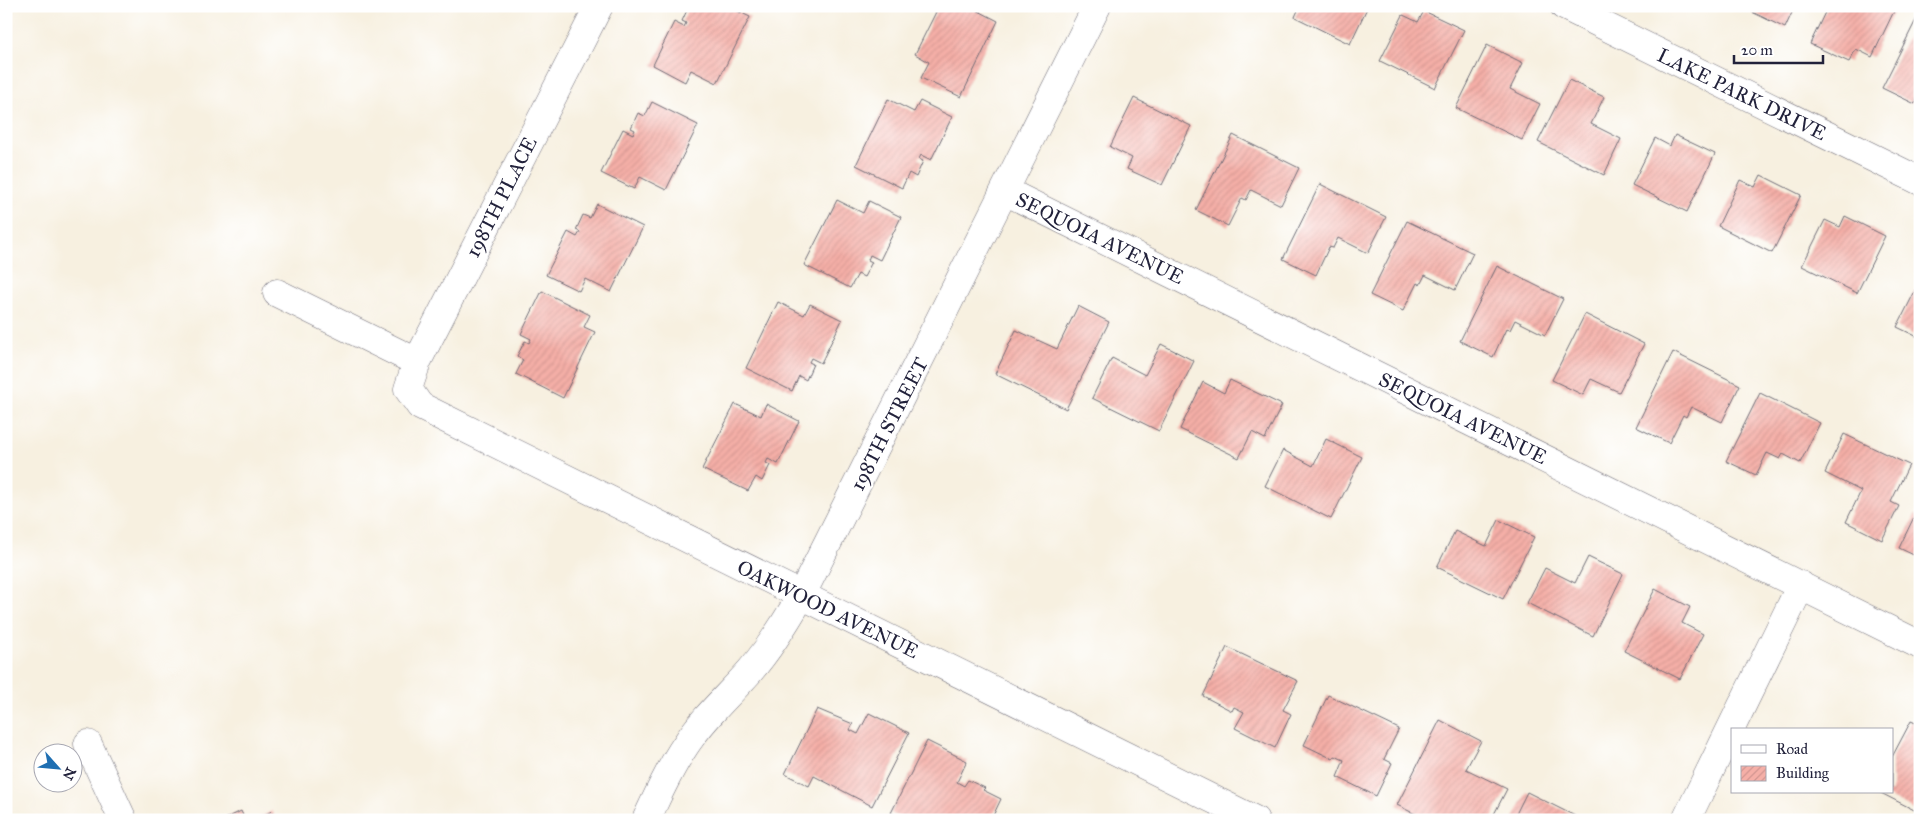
<svg xmlns="http://www.w3.org/2000/svg" width="1926" height="826" viewBox="0 0 1926 826" font-family="'IM FELL Great Primer',serif">
<defs>
<pattern id="building-hatch" width="6" height="6" patternUnits="userSpaceOnUse" patternTransform="scale(1.25)"><rect width="6" height="6" fill="#f5afa7"/><path d="M-1 1l2-2M0 6l6-6M5 7l2-2" fill="none" stroke="#d29691"/></pattern>
</defs>
<rect width="100%" height="100%" fill="#fff"/>
<filter id="ink" filterUnits="userSpaceOnUse"><feTurbulence type="fractalNoise" baseFrequency=".02" numOctaves="2"/><feDisplacementMap in="SourceGraphic" scale="10" xChannelSelector="R" yChannelSelector="G"/><feConvolveMatrix kernelMatrix="1 2 1 2 8 2 1 2 1" color-interpolation-filters="sRGB"/></filter>
<filter id="wash" filterUnits="userSpaceOnUse"><feTurbulence type="fractalNoise" baseFrequency=".0096" numOctaves="4" result="noise"/><feDisplacementMap in="SourceGraphic" scale="20" xChannelSelector="R" yChannelSelector="G"/><feGaussianBlur stdDeviation="1.12" result="paint"/><feColorMatrix in="noise" values="0 0 0 0 0 0 0 0 0 0 0 0 0 0 0 0 0 1.4 0 .05"/><feComposite in="paint" operator="in"/></filter>
<g filter="url(#wash)">
<rect width="100%" height="100%" fill="#f7f0e0"/>
<g id="blocks">
<path fill="url(#building-hatch)" d="M689 6 696 9 698 6H727L750 17 717 83 691 70 685 82 653 65 674 22 684 27 686 23 682 21Z
M939 6H969L998 21 961 97 921 78 929 62 915 54Z
M1300 6H1368L1350 44 1295 17Z
M1755 6H1795L1785 28 1752 12Z
M1828 6H1890L1895 9 1872 57 1856 49 1849 62 1810 44Z
M1424 11 1464 30 1435 88 1380 61 1403 15 1418 22Z
M1920 12V93L1915 104 1882 88Z
M1487 45 1523 63 1510 89 1540 104 1522 140 1456 108Z
M1569 80 1604 97 1591 124 1621 139 1604 175 1538 142Z
M1134 98 1191 126 1162 185 1127 169 1132 158 1110 147Z
M888 99 914 112 920 101 952 117 931 160 921 155 919 159 923 161 916 177 909 173 902 188 856 165Z
M652 102 698 125 666 190 640 177 634 189 601 173 623 129 633 134 635 130 631 128 638 113 645 116Z
M1233 135 1299 168 1281 205 1251 190 1246 200 1242 198 1228 226 1196 210Z
M1675 135 1715 154 1687 212 1632 185 1655 138 1670 146Z
M1761 175 1801 195 1772 253 1718 226 1740 180 1755 187Z
M1320 184 1386 217 1368 253 1338 238 1333 248 1329 247 1316 275 1283 259Z
M837 200 863 213 869 201 901 217 880 260 870 255 868 260 872 262 864 277 858 274 850 288 804 265Z
M597 204 643 227 611 292 585 279 579 291 546 275 568 232 577 237 580 232 576 230 583 215 590 218Z
M1845 216 1885 236 1857 293 1802 266 1825 220 1840 227Z
M1407 221 1473 253 1455 290 1425 275 1420 285 1417 283 1403 311 1370 295Z
M1497 266 1563 299 1545 335 1515 320 1510 330 1506 329 1493 357 1460 341Z
M1920 281V338L1897 327Z
M542 291 590 315 584 327 595 332 563 398 516 374 523 360 517 356 525 341 529 343 531 339 521 334Z
M778 302 804 315 810 304 842 320 821 363 811 358 809 362 813 364 806 380 799 376 792 391 746 368Z
M1078 306 1109 322 1066 409 995 374 1016 330 1057 349Z
M1585 314 1644 344 1619 392 1591 379 1583 395 1552 380Z
M1161 344 1194 361 1159 431 1092 398 1112 358 1145 375Z
M1673 352 1740 385 1722 422 1691 407 1686 417 1683 415 1669 443 1636 427Z
M1230 380 1282 405 1265 439 1252 432 1239 458 1180 429 1203 382 1224 393Z
M1760 393 1820 423 1800 463 1783 454 1780 459 1767 453 1756 475 1726 461Z
M735 404 761 416 766 404 799 421 778 464 768 459 766 463 770 465 762 481 756 477 748 491 702 469Z
M1844 434 1909 465 1891 502 1899 506 1882 540 1846 522 1861 491 1825 473Z
M1326 439 1362 457 1331 519 1265 486 1283 450 1313 466Z
M1915 515 1920 517V558L1899 548Z
M1499 520 1534 537 1503 599 1437 567 1455 531 1486 546Z
M1588 557 1623 574 1593 636 1527 603 1545 568 1575 583Z
M1655 589 1690 607 1682 623 1703 634 1680 679 1624 651Z
M1227 647 1298 681 1283 710 1291 714 1275 748 1235 728 1244 712 1234 707 1232 711 1203 696Z
M1328 695 1399 729 1384 759 1392 763 1376 796 1337 777 1344 760 1335 756 1333 759 1304 745Z
M817 709 853 724 850 730 858 734 869 713 909 733 872 806 814 776 809 786 785 774Z
M1440 720 1481 741 1466 769 1507 789 1491 820H1434L1422 814 1421 817 1397 805Z
M1911 721 1920 725V813L1879 792H1892V757Z
M927 741 967 761 957 782 964 786 968 780 985 788 983 790 1001 799 991 820H904L891 813Z
M1527 792 1583 820H1513Z
M241 811 245 820H223Z
M272 811 276 820H255Z"/>
</g>
</g>
<g filter="url(#ink)">
<use href="#blocks" fill-opacity="0" stroke="#6d6a75" stroke-width="1"/>
<g fill="none" stroke-linecap="round" stroke-linejoin="round">
<g stroke="#6d6a75" stroke-width="29">
<path id="minor" d="M599 6 417 362 408 389 420 406 1255 820
M1564 6 1920 181
M1005 191 1920 645
M277 293 417 362
M88 744 123 820
M646 820C658 795 669 769 685 746 703 718 728 696 750 671 770 648 786 622 801 596L1097 6
M1686 820 1801 585"/>
</g>
<use href="#minor" stroke="#fff" stroke-width="28"/>
</g>
</g>
<g text-anchor="middle" dominant-baseline="central" stroke-width="4" stroke-linejoin="round" paint-order="stroke">
<g font-size="20" fill="#22223b" stroke="#fff">
<text transform="translate(1742 94) rotate(26)">LAKE PARK DRIVE</text>
<text transform="translate(501 197) rotate(-63)">198TH PLACE</text>
<text transform="translate(1100 238) rotate(26)">SEQUOIA AVENUE</text>
<text transform="translate(1463 418) rotate(26)">SEQUOIA AVENUE</text>
<text transform="translate(889 424) rotate(-63)">198TH STREET</text>
<text transform="translate(828 609) rotate(26)">OAKWOOD AVENUE</text>
</g>
</g>
<rect width="1926" height="826" fill="none" stroke="#fff" stroke-width="25"/>
<rect x="1731" y="728" width="162" height="65" fill="#ffffff" stroke="#a7a7b1"/>
<rect x="1741" y="745" width="25" height="8" fill="#ffffff" stroke="#a7a7b1"/>
<text x="1776" y="754" font-size="15" fill="#22223b">Road</text>
<rect x="1741" y="766" width="25" height="15" fill="url(#building-hatch)" stroke="#a7a7b1"/>
<text x="1776" y="778" font-size="15" fill="#22223b">Building</text>
<g transform="translate(58 768) rotate(117)"><circle r="24" fill="#ffffff" stroke="#a7a7b1"/>
<path d="M0-4L9 19L0 12L-9 19Z" fill="#1f6fb2"/>
<text y="-8" font-size="14" font-weight="bold" text-anchor="middle" fill="#22223b">N</text>
</g>
<path d="M1734 55v8h89v-8" fill="none" stroke="#22223b" stroke-width="2.5"/>
<text x="1741" y="55" font-size="15" fill="#22223b" stroke="#ffffff" stroke-width="4" paint-order="stroke">20 m</text>
</svg>
